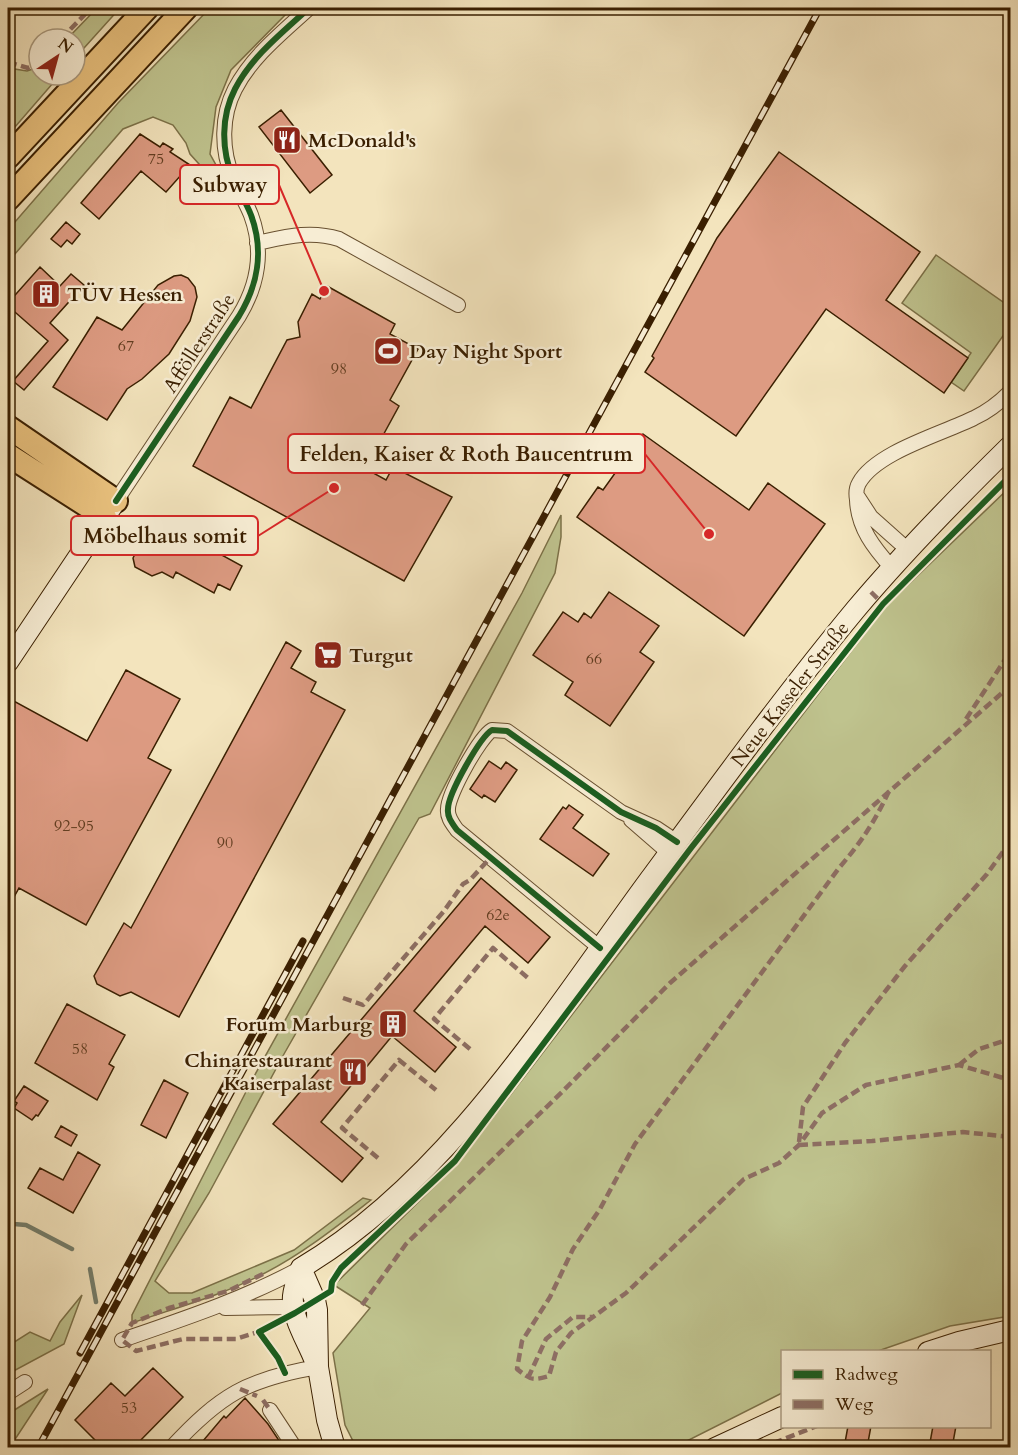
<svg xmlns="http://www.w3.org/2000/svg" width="1018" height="1455" viewBox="0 0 1018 1455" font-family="Cardo,serif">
<rect width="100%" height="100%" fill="#f3e4bd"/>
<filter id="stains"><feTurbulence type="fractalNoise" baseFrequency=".00333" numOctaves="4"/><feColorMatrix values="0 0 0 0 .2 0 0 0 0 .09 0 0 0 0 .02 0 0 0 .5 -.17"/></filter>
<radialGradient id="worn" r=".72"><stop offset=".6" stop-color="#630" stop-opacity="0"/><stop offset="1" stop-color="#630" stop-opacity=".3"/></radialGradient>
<path fill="#bfc38e" stroke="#7c7148" stroke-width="1.5" d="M97 8H120L75 58V39H67Z
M210 8H292L231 70 216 107 210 154 216 165 209 175 190 154 186 143 173 125 153 117 123 129 8 262V230L118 103Z
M39 67V75H60L8 135V68L27 71Z
M936 255 1010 307V326L964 391 951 382 971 353 902 303Z
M1010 487V1316L950 1326 878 1351 782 1352V1393L675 1447H356L345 1425 333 1353 370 1308 334 1285 458 1163 886 606Z
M561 515V537L555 573 430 814 419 818 284 1054 209 1193 155 1281 169 1293H192L294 1250 363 1198 371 1200C336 1227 301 1255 261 1275 220 1296 175 1308 132 1323V1315L252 1080 522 593Z
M82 1295 64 1344 8 1374V1346L30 1332 50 1341 60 1322Z
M48 1389 10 1447H8V1414Z"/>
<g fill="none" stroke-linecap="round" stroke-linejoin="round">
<path stroke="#747e6c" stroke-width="4.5" d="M8 1219 14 1224 26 1225 72 1249
M90 1269 96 1302"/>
</g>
<path fill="#dd9b82" stroke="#3a1f01" stroke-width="1.5" d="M281 110 332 175 310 193 259 127Z
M140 134 160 147 163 143 173 149 170 152 190 165 166 192 141 171 99 219 81 203Z
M779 152 920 252 886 300 968 358 944 393 826 309 736 436 645 372 654 358 652 356 717 238Z
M66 222 80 234 72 244 67 240 61 247 51 239Z
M40 267 60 286 71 274 84 285 50 323 68 340 24 390 13 381 48 341 8 306V303Z
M181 275 188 278 195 287 197 297 190 321 169 354 142 379 127 389 107 420 53 387 97 317 122 330 158 285 174 276Z
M327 286 395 324 390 334 418 349 390 400 399 406 381 439 371 434 355 463 386 480 393 467 452 497 404 581 193 466 230 397 251 408 287 340 300 337 298 322 312 294 320 299Z
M643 434 749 510 768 483 825 524 744 636 577 517 598 487 603 490Z
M154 518 242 566 230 590 218 584 214 593 176 572 173 578 162 572 152 576 135 567 133 558Z
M609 592 659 626 640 652 654 662 610 726 565 695 573 682 533 655 563 612 578 622 584 613 591 618Z
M286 642 301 651 291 668 316 682 311 692 345 710 179 1017 131 992 120 996 97 984 94 976 124 923 131 928Z
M126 670 180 699 148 758 171 770 86 925 19 888 8 908V709L12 700 87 741Z
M489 761 501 769 506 762 517 770 495 802 484 795 482 798 470 789Z
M569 805 583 815 573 828 609 854 593 876 540 839 563 807 566 809Z
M481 878 550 937 528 963 485 926 414 1011 456 1047 435 1072 392 1036 321 1122 363 1158 342 1182 273 1124Z
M67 1004 125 1035 109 1064 114 1067 97 1100 35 1063Z
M164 1080 188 1093 166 1138 141 1125Z
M24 1086 48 1101 38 1116 36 1115 32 1120 14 1108 17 1103 14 1101Z
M61 1126 77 1135 71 1146 55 1137Z
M78 1152 100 1165 73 1213 28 1188 40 1168 63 1180Z
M153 1368 183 1397 133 1448H103L75 1420 111 1383 125 1396Z
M245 1398 268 1424 284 1448H233L230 1444 226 1448H197L224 1416 226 1418Z
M848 1426H871L867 1448H844Z
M933 1426H956L952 1448H929Z"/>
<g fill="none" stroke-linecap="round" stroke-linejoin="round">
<g stroke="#685030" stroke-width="16">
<path id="minor" d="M257 243C285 237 310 230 339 239L458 305
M858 497 871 517 908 550
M116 501 239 316C258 285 264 250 251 215 246 202 238 190 233 178 221 150 221 116 235 89 252 56 283 32 309 8
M892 568C874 548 858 528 857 500 856 494 856 488 859 483 876 452 942 434 974 418 987 412 1000 402 1010 392
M631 820 669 853
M600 948 457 830C452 823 447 817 448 809 448 794 480 737 492 730L507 731 621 812 656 828 677 842
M225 1308 282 1307 295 1311
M122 1340C183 1319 244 1299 301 1268
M8 1393 25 1382
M270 1410 295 1448
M171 1448C220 1395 247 1379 318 1367"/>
</g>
<g stroke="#3a1f01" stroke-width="22">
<path id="secondary" d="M8 662 113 505
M301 1268C448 1181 550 1015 650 879 717 788 784 696 856 609 904 552 957 498 1010 446
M301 1268 315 1300 317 1310 318 1367 327 1420 335 1448
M301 1268C298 1277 294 1286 293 1296 291 1316 307 1341 314 1359
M928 1352 959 1342 1010 1330
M715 1448 782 1417"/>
</g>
<g stroke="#3a1f01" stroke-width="26">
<path id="trunk" d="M8 157 147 8
M8 199 186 8
M8 427 116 501
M8 455 105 517"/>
</g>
<use href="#minor" stroke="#f7edd4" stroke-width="14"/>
<use href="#secondary" stroke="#f7edd4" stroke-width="20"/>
<use href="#trunk" stroke="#eac27e" stroke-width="22"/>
<g stroke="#3a1f01" stroke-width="7">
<path id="rail" d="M80 1353 303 941
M38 1448 820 8"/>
</g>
<use href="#rail" stroke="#f7edd4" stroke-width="4.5" stroke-dasharray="14" stroke-linecap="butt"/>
<path stroke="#8d6e63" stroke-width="4.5" stroke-dasharray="9 4.5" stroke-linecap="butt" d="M61 39 91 8
M8 62 28 68 39 63
M871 592 883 604
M966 719 1010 652
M889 791C874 823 862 841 839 868L635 1144 600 1209 573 1249 550 1297 522 1341 517 1369C531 1380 532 1381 549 1376L556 1352 571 1333 626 1293 744 1179 779 1163 799 1145 822 1113 866 1085 959 1065 1010 1080
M343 998 363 1005 444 911 463 884 470 880 490 858
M470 1049 434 1019 493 948 528 978
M959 1065 979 1049 1010 1039
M799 1142 803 1107 845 1043 905 966 987 874 1010 842
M799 1145 872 1141 963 1132 1010 1137
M378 1158 342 1128 399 1060 436 1090
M263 1274 228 1291 169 1308 132 1323 122 1340 136 1351 183 1339H236L264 1330
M362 1305 406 1244 563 1091 670 983 1010 686
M528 1378 546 1339 573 1317H593
M240 1389 257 1396
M263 1400 270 1410
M761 1448 817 1426"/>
<g stroke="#f7edd4" stroke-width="10">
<path id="cycleway" d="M116 501 239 316C258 285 264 250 251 215 246 202 238 190 233 178 221 150 221 116 235 89 252 56 283 32 309 8
M600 948 457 830C452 823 447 817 448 809 448 794 480 737 492 730L507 731 621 812 656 828 677 842
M285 1373 278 1358 259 1332 295 1313 331 1291 332 1282 341 1268 455 1161 691 848 883 604 1010 476"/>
</g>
<use href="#cycleway" stroke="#1b5e20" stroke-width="6"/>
</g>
<defs>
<g id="restaurant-square" transform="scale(1.5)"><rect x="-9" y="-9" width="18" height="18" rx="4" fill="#8f2418" stroke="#f7edd4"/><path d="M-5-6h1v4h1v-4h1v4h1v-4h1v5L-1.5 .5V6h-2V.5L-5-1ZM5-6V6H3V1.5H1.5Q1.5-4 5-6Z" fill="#fff"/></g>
<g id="building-square" transform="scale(1.5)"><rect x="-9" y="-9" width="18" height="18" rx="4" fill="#8f2418" stroke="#f7edd4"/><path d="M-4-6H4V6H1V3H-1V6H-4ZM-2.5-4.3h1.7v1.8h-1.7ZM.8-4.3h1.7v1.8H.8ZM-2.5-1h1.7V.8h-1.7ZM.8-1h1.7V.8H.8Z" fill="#fff"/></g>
<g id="stadium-square" transform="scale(1.5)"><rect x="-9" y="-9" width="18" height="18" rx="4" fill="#8f2418" stroke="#f7edd4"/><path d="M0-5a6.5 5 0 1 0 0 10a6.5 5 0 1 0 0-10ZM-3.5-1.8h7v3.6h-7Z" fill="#fff"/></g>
<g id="supermarket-square" transform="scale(1.5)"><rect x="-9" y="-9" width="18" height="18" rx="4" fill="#8f2418" stroke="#f7edd4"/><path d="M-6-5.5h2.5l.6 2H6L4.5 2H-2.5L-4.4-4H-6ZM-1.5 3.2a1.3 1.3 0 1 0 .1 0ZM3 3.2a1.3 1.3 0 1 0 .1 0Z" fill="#fff"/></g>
</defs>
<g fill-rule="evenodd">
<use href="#restaurant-square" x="287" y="140"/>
<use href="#building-square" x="46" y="294"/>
<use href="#stadium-square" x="388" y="351"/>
<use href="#supermarket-square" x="328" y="655"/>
<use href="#building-square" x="393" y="1024"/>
<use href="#restaurant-square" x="353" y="1072"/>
</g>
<g text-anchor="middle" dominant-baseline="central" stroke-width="5" stroke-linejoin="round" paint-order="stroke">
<g font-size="16" fill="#633e21">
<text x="156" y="159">75</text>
<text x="126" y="346">67</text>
<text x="339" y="369">98</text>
<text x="594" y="659">66</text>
<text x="74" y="826">92-95</text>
<text x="225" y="843">90</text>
<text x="498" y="915">62e</text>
<text x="80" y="1049">58</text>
<text x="129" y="1408">53</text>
</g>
<g font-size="20" font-weight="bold" fill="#3a1f01" stroke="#f7edd4" text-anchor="start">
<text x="308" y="140">McDonald's</text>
<text x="67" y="294">TÜV Hessen</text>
<text x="409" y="351">Day Night Sport</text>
<text x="349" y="655">Turgut</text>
<text x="372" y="1024" text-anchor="end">Forum Marburg</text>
<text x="332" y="1060" text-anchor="end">Chinarestaurant<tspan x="332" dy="23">Kaiserpalast</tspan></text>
</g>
<g font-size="20" fill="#3a1f01" stroke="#f7edd4">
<text transform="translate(199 343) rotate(-57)">Afföllerstraße</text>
<text transform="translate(790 694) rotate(-52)">Neue Kasseler Straße</text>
</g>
</g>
<path fill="none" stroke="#d62828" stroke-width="2" d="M324 291L279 185M709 534L645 454M334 488L258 536"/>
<g fill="#d62828" stroke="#f7edd4" stroke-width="2">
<circle cx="324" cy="291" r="6"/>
<circle cx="709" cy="534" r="6"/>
<circle cx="334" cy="488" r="6"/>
</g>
<g fill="#f7edd4" stroke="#d62828" stroke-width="2">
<rect x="180" y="165" width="99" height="39" rx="6"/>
<rect x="288" y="434" width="357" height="39" rx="6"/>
<rect x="71" y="516" width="187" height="39" rx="6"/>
</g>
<g font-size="21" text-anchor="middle" font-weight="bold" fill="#3a1f01">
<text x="230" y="192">Subway</text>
<text x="466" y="461">Felden, Kaiser &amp; Roth Baucentrum</text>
<text x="165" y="543">Möbelhaus somit</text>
</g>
<rect width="1018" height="1455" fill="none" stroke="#f3e4bd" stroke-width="30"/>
<rect x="9" y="9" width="1000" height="1437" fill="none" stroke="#3a1f01" stroke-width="3"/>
<rect x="15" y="15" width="988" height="1425" fill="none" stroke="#3a1f01" stroke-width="1.5"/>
<rect x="781" y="1350" width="210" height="78" fill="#f7edd4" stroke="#ab9b80" stroke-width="1.5"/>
<rect x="793" y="1370" width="30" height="9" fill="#1b5e20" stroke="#ab9b80" stroke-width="1.5"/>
<text x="835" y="1380" font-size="18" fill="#3a1f01">Radweg</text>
<rect x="793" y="1400" width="30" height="9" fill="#8d6e63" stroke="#ab9b80" stroke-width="1.5"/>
<text x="835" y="1410" font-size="18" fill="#3a1f01">Weg</text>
<g transform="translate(57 57) rotate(36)"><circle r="28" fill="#f7edd4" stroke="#ab9b80" stroke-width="1.5"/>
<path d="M0-4.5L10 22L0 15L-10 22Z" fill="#8f2418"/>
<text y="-9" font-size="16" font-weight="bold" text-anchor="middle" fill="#3a1f01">N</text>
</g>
<rect width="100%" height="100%" filter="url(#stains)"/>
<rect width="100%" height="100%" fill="url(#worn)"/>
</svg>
